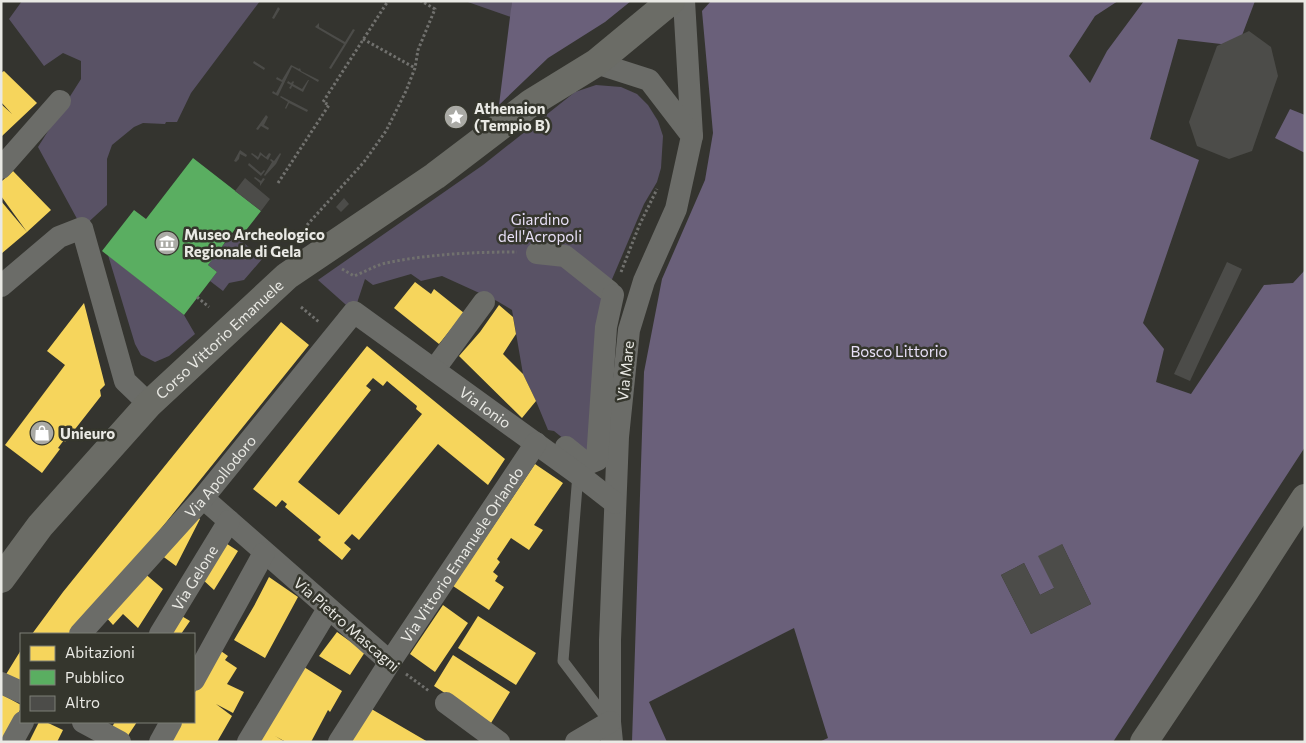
<svg xmlns="http://www.w3.org/2000/svg" width="1306" height="743" viewBox="0 0 1306 743" font-family="Commissioner,sans-serif">
<rect width="100%" height="100%" fill="#34342f"/>
<path fill="#595265" d="M22 1H260L191 93 177 122H166L165 124 143 123 134 127 112 145 107 159V205L82 228 38 147 81 79V61L63 53 44 66 9 19Z
M465 1H512L511 17Z
M596 85 621 87 637 94 648 105 658 121 663 136 661 168 657 182 644 204 610 284 592 448 585 456 554 431 548 430 536 401 523 374 512 310 497 301 442 276 421 281 411 274 373 285 365 279 354 312 318 280 483 165 575 92Z
M232 234 263 258 244 280 229 283 223 291 210 281 217 272 208 265Z
M108 255 184 315 195 334 169 356 155 362 141 355 135 344Z"/>
<path fill="#6a607a" fill-rule="evenodd" d="M512 1H631L605 22 548 58 499 105Z
M711 1H1118L1095 16 1069 56 1090 83 1107 51 1144 1H1255L1238 46 1178 39 1150 139 1199 160 1143 323 1164 349 1156 382 1191 394 1264 285 1293 283 1305 270V447L1113 742H819L828 738 794 628 649 702 667 742H632L644 372 662 279 705 180 713 133 702 11ZM1062 544 1091 604 1031 634 1001 575 1024 563 1040 595 1054 588Z
M1290 109 1305 115V153L1275 138Z"/>
<path fill="#f6d55c" fill-rule="evenodd" d="M4 71 37 103 1 137V104L12 114 1 102V73Z
M13 171 51 210 27 232 1 254V201L27 232 1 196V182Z
M415 282 431 294 434 289 464 313 439 344 394 308Z
M84 303 105 385 100 390 101 396 65 442 64 440 58 448 60 449 42 473 5 445 65 365 47 351Z
M499 305 513 317 516 334 503 354 523 374 536 401 522 418 459 356 480 332Z
M281 322 309 345 76 634H32L63 592Z
M367 346 505 459 488 485 438 444 359 540 352 534 344 543 351 549 342 560 318 540 321 537 285 507 287 504 282 500 276 507 253 489ZM373 378 383 386 387 381 417 406 416 409 422 414 339 515 298 482 371 390 366 386Z
M535 464 563 483 534 525 543 530 529 550 511 538 497 559 500 562 493 572 498 576 495 581 504 587 489 610 453 586Z
M195 515 200 519 176 566 161 555Z
M224 542 238 551 214 590 201 578Z
M143 572 163 589 138 628 123 614 113 625 105 616Z
M269 577 298 597 265 658 234 640 254 606Z
M443 605 468 623 435 672 410 654Z
M180 615 190 621 181 634H168Z
M478 616 536 653 516 685 458 648Z
M337 632 365 652 350 675 319 656Z
M218 649 228 656 225 660 237 668 227 684 244 692 233 713 216 704 232 716 217 742H168L179 722H194V694Z
M21 650V682L5 676Z
M453 655 510 692 491 723 434 686Z
M304 667 342 691 330 712 328 710 311 742H286L275 736 285 742H258Z
M1 694 21 705V708L3 742H1Z
M368 707 428 742H345Z
M39 722H46L63 730 57 742H29Z
M115 722H137L125 740 110 730Z"/>
<path fill="#5aae61" d="M193 158 261 211 243 234 236 228 208 265 217 272 184 315 102 251 134 210 146 219Z"/>
<path fill="#4c4c49" d="M278 7 280 9 274 19 272 18Z
M319 23V27L345 42 353 29 355 30 331 69 329 68 344 44 315 27Z
M1249 31 1271 47 1278 76 1252 151 1229 159 1197 146 1189 122 1217 46Z
M254 61 265 68 264 70 253 63Z
M291 65 299 69 300 68 301 71 319 80 318 82 292 67 278 96 272 93 273 91 276 93 282 82 276 79 277 77 282 80Z
M308 80H309L303 92 292 86 291 89 289 88 291 85 287 83 288 81 291 83 293 81 294 82 293 84 302 89Z
M281 96 308 110 307 112 289 103 286 109 285 108 288 102 280 97Z
M266 115 268 117 264 125 269 128 268 130 261 126 258 130 256 129Z
M240 150 247 155 246 157 240 154 239 159 236 162 234 161Z
M260 152 266 157 269 153 271 154 268 160 261 155 258 160 251 154 252 153 258 157Z
M280 153 281 154 276 164 265 176 264 175 272 162 270 160 271 159 274 161Z
M249 163 261 173 264 170 265 171 261 176 248 165Z
M255 177 261 181 263 178 265 179 260 186V183L254 178Z
M245 178 270 199 261 211 235 191Z
M344 198 349 204 341 212 336 207Z
M1227 262 1242 269 1190 381 1174 374Z
M1062 544 1091 604 1031 634 1001 575 1024 563 1040 595 1054 588 1038 556Z"/>
<g fill="none" stroke-linecap="round" stroke-linejoin="round">
<path stroke="#71716e" stroke-width="3" stroke-dasharray="2.5 2.5" stroke-linecap="butt" d="M363 39 415 68
M278 183 329 105 323 102 388 1
M307 225 364 162 386 131 406 91 415 68 418 50 435 9 421 1
M342 269 354 276C365 272 376 265 386 263 429 254 474 252 517 252
M621 272 639 226 657 189
M197 297 209 307
M301 307 319 322
M406 674 429 691
M796 741V742"/>
<path stroke="#6b6c68" stroke-width="11" d="M578 474 563 661 607 719"/>
<g stroke="#6b6c68" stroke-width="22">
<path d="M684 1 692 136"/>
<path d="M596 63 649 80 692 136 676 209 644 281 629 330 618 437 610 640V722L612 742"/>
<path d="M1 168 60 101"/>
<path d="M537 253 565 256 609 291"/>
<path d="M1 286 59 237 82 228 125 381 149 404"/>
<path d="M434 370 484 302"/>
<path d="M566 447 587 464 597 460 606 327 613 295"/>
<path d="M203 498 390 662"/>
<path id="s1" d="M80 634 203 498 354 312 578 474 615 503"/>
<path id="s2" d="M160 634 229 521"/>
<path d="M194 680 264 553"/>
<path d="M1 683 21 692"/>
<path d="M446 703 499 742"/>
<path d="M83 722 120 742"/>
<path d="M12 742 23 722"/>
<path d="M160 742 171 722"/>
<path d="M248 742 328 609"/>
<path id="s3" d="M339 742 390 662 536 443"/>
<path d="M576 742 610 722"/>
</g>
<g stroke="#6b6c66" stroke-width="28">
<path id="s4" d="M1 579 40 526 149 404 287 276 435 176 531 103 596 63 671 1"/>
<path d="M1144 742 1245 591 1305 498"/>
</g>
</g>
<defs>
<g id="sight-disc" transform="scale(1.25)"><circle r="9.5" fill="#aaaaa5" stroke="#35362d"/><path d="M0-6L1.8-2.2L6-1.7L2.9 1.2L3.7 5.4L0 3.3L-3.7 5.4L-2.9 1.2L-6-1.7L-1.8-2.2Z" fill="#fff"/></g>
<g id="museum-disc" transform="scale(1.25)"><circle r="9.5" fill="#aaaaa5" stroke="#35362d"/><path d="M0-6L6-3V-2H-6V-3ZM-5-1h2V3h-2ZM-1-1h2V3h-2ZM3-1h2V3H3ZM-6 4H6V6H-6Z" fill="#fff"/></g>
<g id="shop-disc" transform="scale(1.25)"><circle r="9.5" fill="#aaaaa5" stroke="#35362d"/><path d="M-5-2.5h2.3a2.7 3.5 0 0 1 5.4 0H5L5.5 6h-11ZM-1.5-2.5h3a1.5 2.3 0 0 0-3 0Z" fill="#fff"/></g>
</defs>
<g fill-rule="evenodd">
<use href="#sight-disc" x="456" y="117"/>
<use href="#museum-disc" x="167" y="243"/>
<use href="#shop-disc" x="42" y="433"/>
</g>
<g text-anchor="middle" dominant-baseline="central" stroke-width="5" stroke-linejoin="round" paint-order="stroke">
<g font-size="15" font-weight="bold" fill="#e9e9e4" stroke="#35362d" text-anchor="start">
<text x="474" y="108">Athenaion<tspan x="474" dy="17">(Tempio B)</tspan></text>
<text x="184" y="234">Museo Archeologico<tspan x="184" dy="17">Regionale di Gela</tspan></text>
<text x="60" y="433">Unieuro</text>
</g>
<g font-size="15" fill="#e8e0f7" stroke="#35362d">
<text x="540" y="219">Giardino<tspan x="540" dy="17">dell'Acropoli</tspan></text>
<text x="899" y="351">Bosco Littorio</text>
</g>
<g font-size="15" fill="#e9e9e4" stroke="#35362d">
<text stroke="none"><textPath href="#s4" startOffset="325">Corso Vittorio Emanuele</textPath></text>
<text transform="translate(625 371) rotate(-84)">Via Mare</text>
<text stroke="none"><textPath href="#s1" startOffset="585">Via Ionio</textPath></text>
<text stroke="none"><textPath href="#s1" startOffset="211">Via Apollodoro</textPath></text>
<text stroke="none"><textPath href="#s3" startOffset="224">Via Vittorio Emanuele Orlando</textPath></text>
<text stroke="none"><textPath href="#s2" startOffset="66">Via Gelone</textPath></text>
<text transform="translate(347 624) rotate(41)">Via Pietro Mascagni</text>
</g>
</g>
<rect width="1306" height="743" fill="none" stroke="#e9e9e4" stroke-width="5"/>
<rect x="20" y="633" width="175" height="90" fill="#35362d" stroke="#7d7e76"/>
<rect x="30" y="646" width="25" height="15" fill="#f6d55c" stroke="#7d7e76"/>
<text x="65" y="658" font-size="15" fill="#e9e9e4">Abitazioni</text>
<rect x="30" y="670" width="25" height="15" fill="#5aae61" stroke="#7d7e76"/>
<text x="65" y="683" font-size="15" fill="#e9e9e4">Pubblico</text>
<rect x="30" y="696" width="25" height="15" fill="#4c4c49" stroke="#7d7e76"/>
<text x="65" y="708" font-size="15" fill="#e9e9e4">Altro</text>
</svg>
